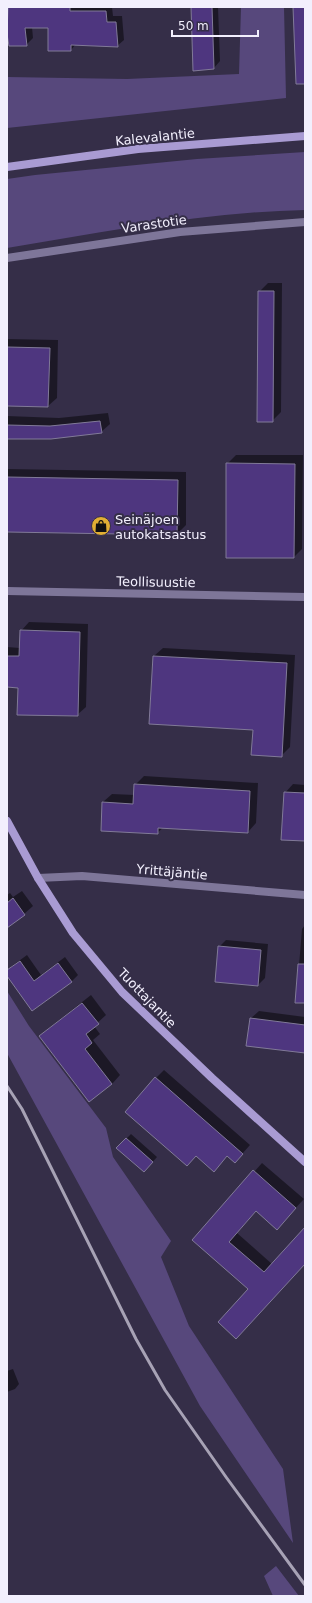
<svg xmlns="http://www.w3.org/2000/svg" width="312" height="1603" viewBox="0 0 312 1603" font-family="'DejaVu Sans',sans-serif">
<rect width="100%" height="100%" fill="#352e48"/>
<path fill="#57487c" d="M241 7H284L286 98 7 128V77L127 79 239 74Z
M305 152V210C205 212 106 232 7 248V179L35 175 197 159Z
M7 991 29 1026 106 1128 113 1157 171 1241 161 1257 189 1326 283 1469 293 1543 200 1406 7 1053Z
M276 1566 299 1596H273L264 1576Z"/>
<path fill="#0007" d="M9 7H112L113 16H122L124 40 117 46 76 44 71 50 49 27H32L33 38 26 45 7 36V12Z
M192 7H218L220 61 214 68Z
M268 283H282L281 412 272 421 259 292Z
M7 339 58 340 57 398 48 406 7 405Z
M108 413 110 424 101 432 7 438V416L59 418Z
M236 455H303L302 549 294 557 227 464Z
M7 469 186 472V525L177 534 7 531Z
M29 622 88 624 86 707 77 715 19 687 7 686V647L20 648 21 631Z
M163 648 295 655 290 747 281 756 254 729 154 656Z
M144 776 258 783 256 823 248 832 164 827 157 833 103 802 112 794 135 795V785Z
M293 784 305 785V840L285 793Z
M22 891 33 906 24 914 7 927V895L10 893 13 897Z
M305 925V1002H296L302 929Z
M226 940 268 944 265 978 258 985 219 947Z
M27 955 41 975 65 957 78 975 71 982 32 1009 7 974V971L12 966Z
M91 995 106 1015 94 1026 100 1034 93 1040 120 1075 112 1084 40 1036 49 1028Z
M259 1011 305 1017V1052L251 1018Z
M164 1070 250 1145 235 1162 228 1155 222 1162 197 1155 156 1078Z
M131 1134 157 1157 148 1167 126 1139Z
M262 1163 304 1199 277 1228 257 1210 237 1233 272 1264 305 1228V1263L249 1289 194 1240Z
M13 1369 19 1384 15 1389 7 1392V1371Z"/>
<path fill="#4e367f" stroke="#817a98" d="M8 7H70V11H106L107 22H116L118 47 71 45V51H48V28H25L27 46H9L7 34Z
M191 7H212L214 69 193 71Z
M293 7H305V84H296Z
M258 291H274L273 422H257Z
M7 347 50 348 48 407 7 406Z
M100 421 102 433 51 439H7V425L50 426Z
M226 463 295 464 294 558H226Z
M7 477 178 480 177 535 7 532Z
M20 630 80 632 78 716 17 715 18 688 7 687V656H19Z
M153 656 287 663 282 757 251 755 253 730 149 724Z
M134 784 250 791 248 833 158 828V834L101 831 102 802 133 804Z
M284 792 305 793V841L281 840Z
M13 898 25 915 7 928V903Z
M218 946 261 950 258 986 215 982Z
M20 961 34 981 58 963 72 982 32 1011 7 976V970Z
M298 964H305V1003H295Z
M82 1003 99 1024 86 1034 92 1043 85 1049 112 1084 89 1102 39 1036Z
M250 1018 305 1025V1053L246 1046Z
M155 1077 243 1154 235 1163 227 1156 214 1172 196 1156 187 1166 125 1112Z
M126 1138 153 1162 144 1172 116 1148Z
M253 1170 296 1208 277 1230 256 1211 229 1242 264 1272 305 1227V1264L236 1339 218 1322 248 1289 192 1240Z"/>
<g fill="none" stroke-linecap="round" stroke-linejoin="round">
<path stroke="#7e7699" stroke-width="8" d="M7 258 180 232 305 222
M7 591 305 597
M38 878 82 876 305 895"/>
<path stroke="#a99bd3" stroke-width="8" d="M7 167 138 149 305 136
M7 821 38 878 73 933 122 992 212 1078 305 1162"/>
<path stroke="#a7a2b5" stroke-width="3" d="M7 1086 22 1109 136 1339 165 1390 226 1477 305 1585"/>
</g>
<defs>
<g id="shop-disc" transform="scale(1)"><circle r="9.5" fill="#e1af34" stroke="#352e48"/><path d="M-5-2.5h2.3a2.7 3.5 0 0 1 5.4 0H5L5.5 6h-11ZM-1.5-2.5h3a1.5 2.3 0 0 0-3 0Z" fill="#111"/></g>
</defs>
<g fill-rule="evenodd">
<use href="#shop-disc" x="101" y="526"/>
</g>
<g text-anchor="middle" dominant-baseline="central" stroke-width="4" stroke-linejoin="round" paint-order="stroke">
<g font-size="13" fill="#f2effd" stroke="#352e48">
<text transform="translate(155 137) rotate(-6)">Kalevalantie</text>
<text transform="translate(154 224) rotate(-8)">Varastotie</text>
<text transform="translate(156 582) rotate(1)">Teollisuustie</text>
<text transform="translate(172 872) rotate(5)">Yrittäjäntie</text>
<text transform="translate(147 998) rotate(46)">Tuottajantie</text>
</g>
<g font-size="13" fill="#f2effd" stroke="#352e48" text-anchor="start">
<text x="115" y="519">Seinäjoen<tspan x="115" dy="15">autokatsastus</tspan></text>
</g>
</g>
<rect width="312" height="1603" fill="none" stroke="#f2effd" stroke-width="16"/>
<path d="M172 30v6h86v-6" fill="none" stroke="#f2effd" stroke-width="2"/>
<text x="178" y="30" font-size="12" fill="#f2effd" stroke="#352e48" stroke-width="3" paint-order="stroke">50 m</text>
</svg>
